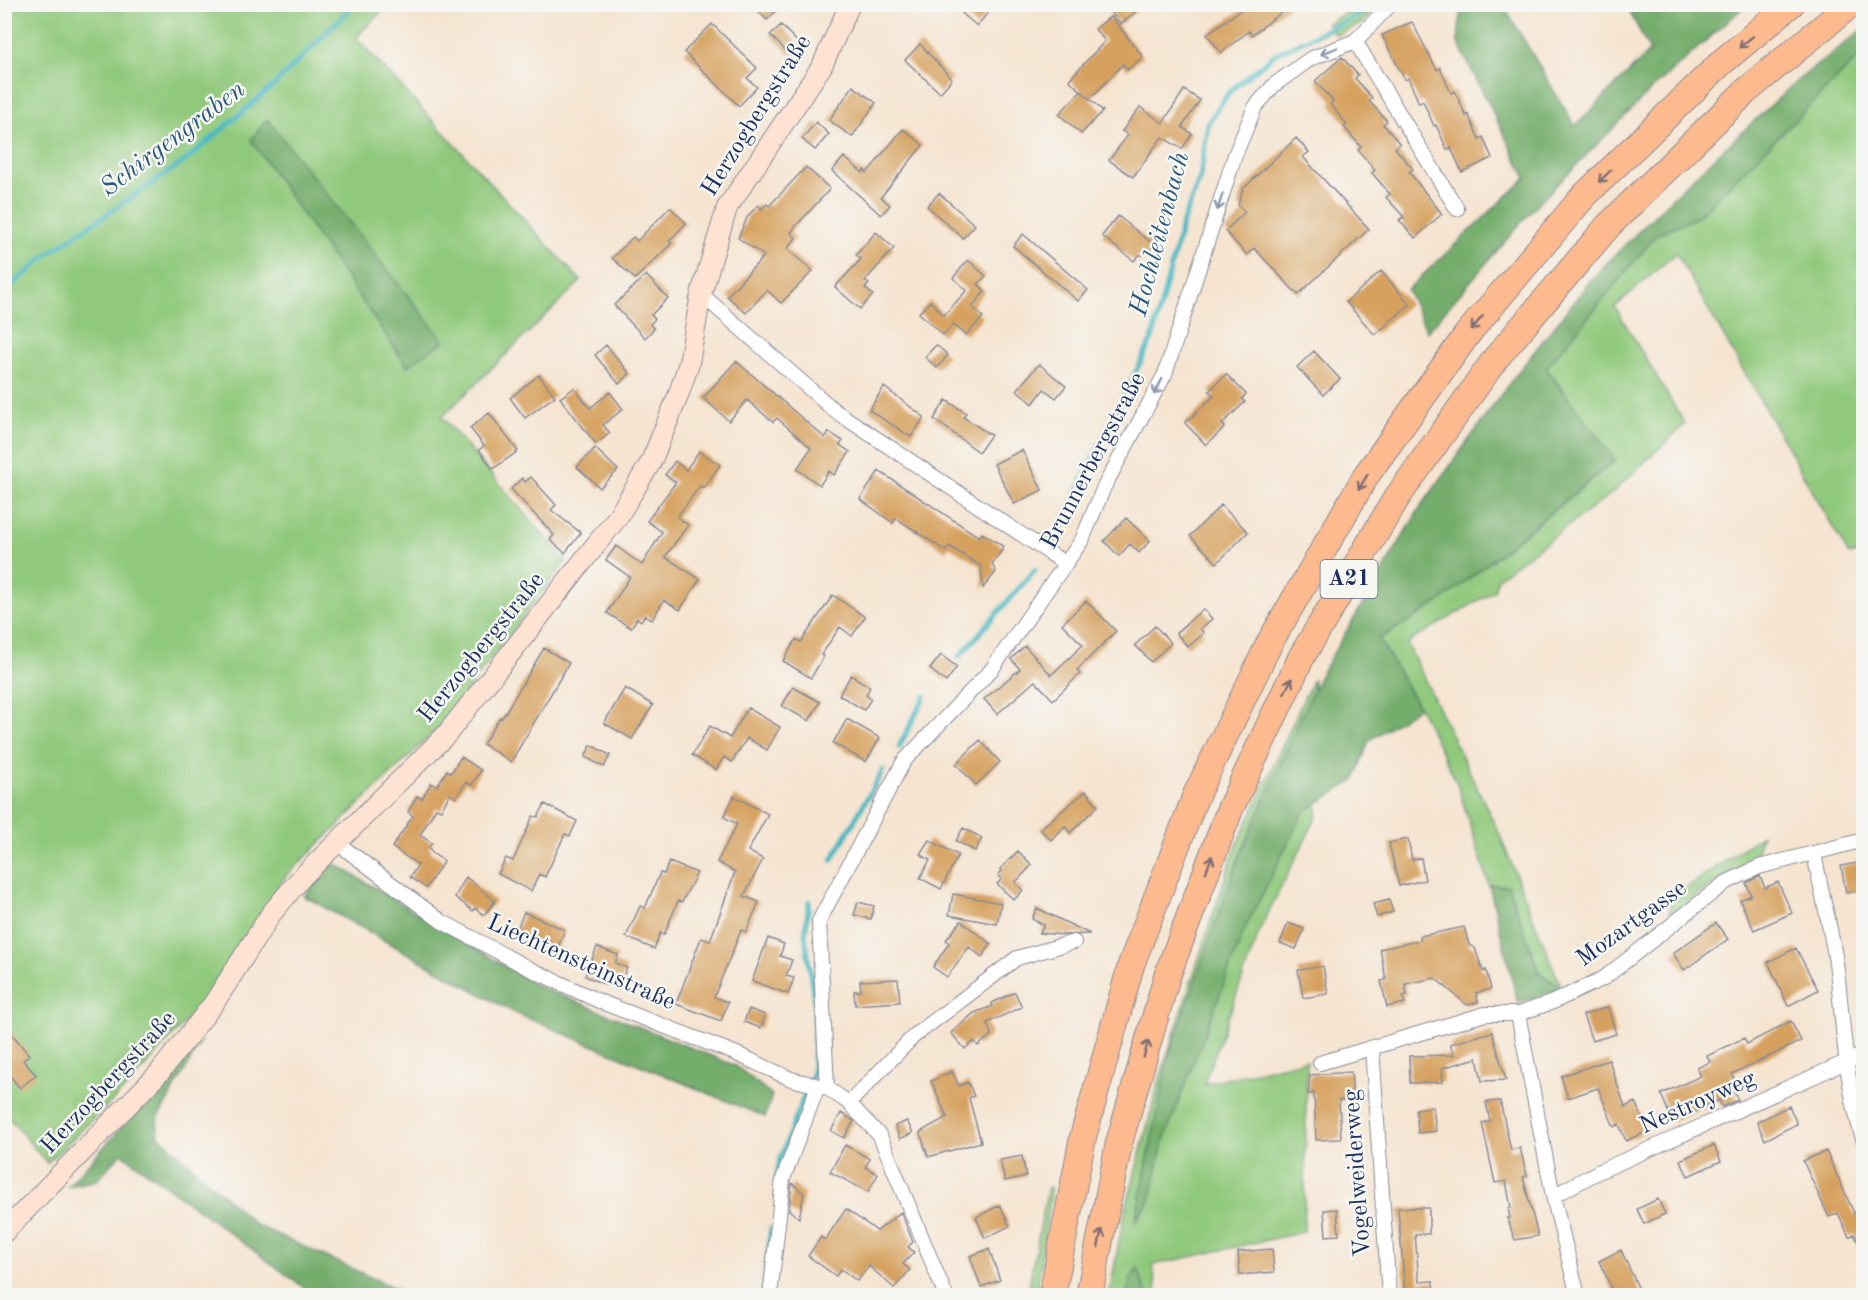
<svg xmlns="http://www.w3.org/2000/svg" width="1868" height="1300" viewBox="0 0 1868 1300" font-family="'Old Standard TT',serif">
<rect width="100%" height="100%" fill="#f6f6f2"/>
<filter id="ink" filterUnits="userSpaceOnUse"><feTurbulence type="fractalNoise" baseFrequency=".0167" numOctaves="2"/><feDisplacementMap in="SourceGraphic" scale="12" xChannelSelector="R" yChannelSelector="G"/><feConvolveMatrix kernelMatrix="1 2 1 2 8 2 1 2 1" color-interpolation-filters="sRGB"/></filter>
<filter id="wash" filterUnits="userSpaceOnUse"><feTurbulence type="fractalNoise" baseFrequency=".008" numOctaves="4" result="noise"/><feDisplacementMap in="SourceGraphic" scale="24" xChannelSelector="R" yChannelSelector="G"/><feGaussianBlur stdDeviation="1.35" result="paint"/><feColorMatrix in="noise" values="0 0 0 0 0 0 0 0 0 0 0 0 0 0 0 0 0 1.4 0 .05"/><feComposite in="paint" operator="in"/></filter>
<g filter="url(#wash)">
<rect width="100%" height="100%" fill="#f5e4d0"/>
<path fill="#90c97c" stroke="#567c6d" stroke-width="1.5" d="M4 5H387L356 38 581 281 442 417 566 561 437 729 284 878 201 1004 126 1088 47 1163 4 1112Z
M1357 5H1378L1361 24 1336 35 1327 24Z
M1863 53V551L1849 555 1676 253 1615 307 1685 424 1612 493 1498 578 1494 591 1407 643 1499 833 1562 989 1539 972 1508 886 1489 885 1457 783 1419 707 1379 639 1440 602 1615 461 1546 368 1657 234 1697 217Z
M1313 679 1317 816 1261 927 1204 1084 1307 1060 1304 1232 1153 1265 1157 1295 1109 1296 1123 1220 1160 1077 1233 854Z
M1762 835 1755 856 1669 914 1672 898Z
M1048 1187 1052 1189 1036 1295H1027Z"/>
<path fill="#74ad6c" stroke="#486e65" stroke-width="1.5" d="M1461 5H1503L1575 126 1650 51 1626 5H1746L1652 89 1534 208 1427 332 1407 290 1526 178 1458 43Z
M1863 29V53L1697 217 1657 234 1546 368 1615 460 1440 602 1379 639 1419 707 1369 741 1354 781 1304 811 1245 929 1163 1143 1150 1201 1135 1222 1168 1057 1239 857 1319 677 1420 508 1508 385 1593 277 1682 188 1798 80Z
M267 119 444 341 407 366 251 140Z
M332 862 538 986 736 1066 772 1095 765 1117 515 1013 304 896Z
M1489 885 1508 886 1539 972 1562 989 1518 1003Z
M202 1040 157 1120 159 1136 256 1225 410 1295H314L121 1153 97 1180 68 1186Z
M1138 1268 1147 1295H1127L1130 1279Z"/>
<g fill="none" stroke-linecap="round" stroke-linejoin="round">
<path stroke="#4ab8c2" stroke-width="5" d="M4 292 48 254 186 160 273 86 355 4
M1056 540 1083 478 1152 339 1182 224 1200 178 1208 123 1230 91 1275 54 1367 11 1371 4
M959 657 1035 570
M899 747 925 696
M832 860 883 770
M776 1181 779 1162 813 1073 815 1007 805 935 809 901
M763 1296 771 1229"/>
</g>
<g id="blocks">
<path fill="#d6a15f" d="M751 4H783L767 20Z
M951 4H983L990 10 977 26Z
M1104 4H1145L1121 24Z
M1249 4H1292L1252 35 1249 31 1221 53 1207 34Z
M1111 16 1143 57 1127 70 1123 64 1090 99 1069 80 1105 41 1095 29Z
M1412 22 1437 70 1440 68 1451 93 1455 91 1466 116 1468 114 1479 139 1483 137 1492 158 1462 172 1451 148 1447 149 1436 125 1434 126 1423 101 1419 103 1408 78 1405 80 1382 35Z
M712 24 757 68 747 78 757 87 739 106 684 52Z
M781 25 800 45 790 55 770 35Z
M920 44 952 79 940 93 905 60Z
M1342 57 1358 75 1355 78 1372 98 1369 101 1387 121 1383 124 1400 144 1395 148 1413 169 1409 172 1442 214 1415 238 1399 220 1404 217 1386 197 1390 194 1372 173 1375 170 1358 150 1361 147 1344 127 1347 125 1330 104 1333 101 1315 81Z
M853 86 876 103 852 137 829 120Z
M1184 90 1200 100 1182 127 1192 134 1182 149 1162 137 1133 177 1109 160 1128 135 1122 131 1140 107 1163 123Z
M1081 91 1103 111 1081 134 1059 114Z
M816 122 829 134 815 150 802 139Z
M903 129 923 145 881 197 890 205 881 215 832 171 844 157 863 173 864 170 867 173Z
M1296 138 1309 152 1303 157 1369 229 1298 295 1254 248 1247 255 1225 231 1245 212 1238 205 1243 189Z
M806 167 830 189 795 227 791 233 796 238 787 249 813 271 781 303 767 290 746 313 727 296 764 256 738 238 748 216 758 205 762 209 767 204 769 206Z
M939 193 975 225 963 238 927 206Z
M670 207 686 223 669 241 672 243 635 279 612 258 633 237 637 241Z
M1118 216 1154 245 1146 255H1139L1134 261 1102 236Z
M876 232 894 248 865 281 869 284 865 288 873 295 860 309 835 287 861 259 856 255Z
M1023 234 1088 290 1078 301 1013 246Z
M968 260 986 276 978 284 985 291 972 307 983 317 966 335 953 324 943 335 919 313 930 301 944 315 967 290 953 278Z
M1381 271 1410 304 1375 335 1346 302Z
M646 275 668 298 651 315 655 319 650 324 654 329 645 338 614 305Z
M606 345 630 374 619 384 595 355Z
M936 345 948 355 937 368 925 357Z
M1314 351 1340 379 1323 395 1297 367Z
M736 361 825 438 829 432 843 441 840 445 850 452 834 475 829 471 820 485 797 469 811 448 777 418 773 422 747 400 729 421 703 398Z
M1039 364 1066 386 1056 398 1044 389 1033 404 1017 390Z
M1226 374 1246 394 1242 399 1245 402 1222 424 1225 427 1206 445 1185 423 1214 396 1209 391Z
M539 375 555 396 525 418 510 398Z
M884 387 924 417 911 437 869 410Z
M574 388 590 408 610 392 623 409 603 425 610 433 596 444 560 398Z
M946 400 966 413 963 417 991 435 979 452 934 419Z
M489 413 518 451 493 469 479 450 484 446 470 428Z
M595 448 618 470 600 488 577 467Z
M1022 450 1042 490 1014 504 994 464Z
M699 451 720 465 704 488 700 486 677 517 688 525 665 557 700 579 680 610 664 600 652 620 645 615 641 621 637 618 631 628 607 613 630 577 606 560 616 546 642 565 662 532 647 521 676 482 665 475 675 461 686 470Z
M879 471 979 537 982 533 1004 547 992 564 996 572 983 588 981 566 949 546 946 551 896 518 893 523 860 499Z
M531 477 556 505 551 510 581 533 565 553 550 540 554 535 511 489 522 478 525 482Z
M1221 505 1248 532 1217 563 1190 536Z
M1126 518 1150 541 1139 553 1130 544 1119 556 1104 541Z
M833 595 865 617 852 636 840 627 821 655 824 656 811 678 783 661 796 639 801 642Z
M1086 601 1116 631 1077 670 1080 674 1053 700 1035 681 997 714 984 699 1020 669 1011 659 1025 646 1051 675 1083 645 1062 624Z
M1203 609 1212 619 1200 629 1204 633 1188 647 1176 633Z
M1155 626 1171 643 1151 662 1135 645Z
M544 648 569 663 511 762 483 744 500 717 502 718Z
M941 655 957 667 946 682 930 669Z
M851 675 870 687 866 695 871 699 864 710 839 695Z
M793 687 820 702 809 721 782 706Z
M625 688 653 705 632 739 604 723Z
M748 708 780 727 767 750 747 738 732 762 724 757 716 770 692 755 710 726 730 738Z
M847 719 880 738 866 762 833 743Z
M980 740 1000 762 976 785 956 764Z
M591 745 610 755 604 767 585 757Z
M461 757 481 770 471 786 466 782 456 798 450 794 441 810 436 808 420 835 432 843 429 847 432 853 444 861 426 888 410 877 418 865 392 847 413 816 408 812 417 796 422 799 431 783 437 786 447 770 451 773Z
M1086 791 1098 806 1070 833 1065 826 1051 840 1040 829Z
M734 796 768 814 748 851 763 859 744 896 759 902 746 932 741 930 714 997 728 1002 721 1021 676 1004 701 938 710 941 735 872 717 862 737 824 724 817Z
M545 804 577 821 570 836 565 834 545 877 539 874 531 891 498 874 506 858 513 861 533 816 538 817Z
M963 828 982 838 975 851 956 841Z
M1408 839 1412 860 1421 858 1425 880 1399 886 1389 843Z
M929 840 958 855 941 889 920 878 930 860 920 854Z
M1018 851 1032 865 1015 883 1023 890 1014 900 997 884 1002 879 998 875 1002 871 1000 869Z
M669 862 697 873 682 902 678 901 664 935 660 933 654 949 626 937 640 906 645 908 660 873 664 874Z
M1863 862V890L1846 893 1841 866Z
M1760 876 1765 888 1778 882 1792 913 1754 930 1740 900 1751 895 1746 883Z
M466 877 495 901 484 915 475 908 473 911 455 897Z
M953 894 1001 903 997 924 949 915Z
M1389 900 1393 912 1377 917 1373 904Z
M858 902 874 906 871 919 854 915Z
M1037 908 1059 919 1090 934 1064 935 1040 933 1044 925 1032 919Z
M524 912 565 930 555 954 514 936Z
M961 921 991 944 982 957 969 947 947 977 933 967 949 943 946 940Z
M1288 923 1304 929 1296 949 1280 943Z
M1716 923 1728 939 1684 970 1673 953Z
M1464 927 1469 945 1475 948 1483 971 1486 970 1491 989 1476 993 1478 1002 1467 1005 1435 978 1405 984 1407 995 1403 996 1405 1003 1387 1007 1381 981 1386 980 1380 949 1421 940 1420 936Z
M768 938 784 944 780 956 792 960 786 976 794 978 788 994 752 981Z
M597 947 618 955 615 963 627 968 621 981 613 978 609 986 585 976Z
M1796 948 1818 990 1788 1006 1768 962Z
M1323 966 1328 994 1303 998 1298 970Z
M898 979 900 1002 855 1005 854 991H861L860 981Z
M1015 992 1022 1007 987 1023 991 1035 978 1046 974 1041 965 1049 951 1033 974 1013 993 1006 992 1003Z
M1608 1007 1616 1034 1592 1041 1583 1015Z
M749 1009 765 1015 761 1028 744 1022Z
M1791 1021 1801 1041 1732 1074 1739 1089 1734 1091 1738 1100 1722 1107 1719 1100 1672 1121 1661 1094 1701 1076 1697 1068 1710 1062 1707 1056 1744 1038 1747 1044Z
M4 1024 29 1055 23 1060 36 1075 20 1088 4 1069Z
M1492 1032 1506 1080 1482 1081 1477 1058 1442 1068 1443 1082 1410 1083 1409 1056 1454 1055 1450 1044Z
M1609 1060 1625 1107 1635 1102 1648 1131 1626 1141 1619 1124 1614 1127 1598 1088 1568 1098 1561 1076Z
M952 1071 959 1086 968 1082 974 1096 969 1098 981 1142 928 1157 920 1132 947 1117 931 1081Z
M1351 1072 1353 1100H1339L1341 1139 1316 1140 1314 1093 1308 1094 1310 1075Z
M1500 1101 1511 1150 1520 1148 1527 1176 1523 1177 1538 1236 1515 1240 1507 1218H1510L1508 1208H1511L1506 1181 1495 1183 1482 1123 1490 1121 1486 1102Z
M1789 1106 1797 1124 1765 1140 1757 1122Z
M1433 1107 1436 1131 1418 1133 1416 1109Z
M841 1113 854 1121 844 1138 831 1131Z
M907 1121 913 1133 900 1139 895 1126Z
M845 1145 870 1159 865 1167 878 1174 868 1192 830 1172Z
M1714 1145 1721 1161 1688 1176 1680 1160Z
M1826 1151 1855 1215 1863 1211V1253L1854 1234 1849 1237 1838 1213 1829 1217 1803 1161Z
M1022 1156 1026 1176 1005 1181 1000 1160Z
M792 1183 804 1194 799 1218 789 1210Z
M1658 1199 1665 1214 1644 1224 1637 1209Z
M1000 1205 1010 1226 985 1238 976 1217Z
M1398 1208H1429V1234H1415L1419 1282 1433 1281 1434 1296 1405 1293Z
M846 1209 877 1231 901 1212 913 1242 908 1247 914 1252 903 1264 910 1270 894 1288 869 1266 857 1281 841 1269 836 1276 808 1256 821 1237 825 1240Z
M1337 1209 1339 1235 1326 1236 1324 1210Z
M989 1249 1000 1280 981 1287 970 1256Z
M1272 1249 1274 1272 1240 1275 1238 1252Z
M1621 1250 1642 1296H1615L1599 1261Z"/>
</g>
</g>
<g filter="url(#ink)">
<use href="#blocks" fill-opacity="0" stroke="#888a97" stroke-width="1.5"/>
<g fill="none" stroke-linecap="round" stroke-linejoin="round">
<g stroke="#888a97" stroke-width="16">
<path id="minor" d="M1355 41 1457 209
M701 294 835 411 1066 564
M336 842 441 921 528 968 601 1002 737 1054 791 1079 827 1088 849 1103 880 1136 946 1296
M1814 853C1821 892 1832 931 1837 970 1844 1031 1845 1083 1864 1142
M1518 1014 1553 1196 1578 1296
M1372 1048 1389 1296
M1320 1063 1485 1014H1518L1553 1002 1604 978 1725 883 1759 867 1864 840
M827 1088 819 921 904 761 992 669 1082 540 1104 487 1165 374 1235 155 1255 107 1274 85 1310 59 1355 41 1391 4
M849 1103 914 1036 1017 958 1074 942
M1553 1196 1598 1172 1864 1054
M770 1296 783 1179 818 1086"/>
</g>
<g stroke="#888a97" stroke-width="22">
<path id="secondary" d="M4 1232 159 1073 214 1003 271 914 301 878 446 735 617 518 651 462 678 396 689 363 701 294 727 208 822 66 850 4"/>
</g>
<g stroke="#888a97" stroke-width="28">
<path id="motorway" d="M1052 1296 1083 1137 1131 965 1196 795 1270 642 1367 474 1469 332 1583 197 1722 62 1791 4
M1089 1296 1119 1143 1167 976 1230 809 1302 656 1396 499 1496 358 1609 225 1745 92 1851 4"/>
</g>
<use href="#minor" stroke="#fff" stroke-width="14"/>
<use href="#secondary" stroke="#fee3d2" stroke-width="20"/>
<use href="#motorway" stroke="#fcba8e" stroke-width="26"/>
</g>
<defs><path id="oneway-shaft" d="M-6 0H5M1.5-3L5.5 0L1.5 3" fill="none" stroke-width="1.6" stroke-linecap="round" stroke-linejoin="round" transform="scale(1.5)"/></defs>
<g stroke="#806e74">
<use href="#oneway-shaft" transform="translate(1746 42) rotate(140)"/>
<use href="#oneway-shaft" transform="translate(1605 176) rotate(136)"/>
<use href="#oneway-shaft" transform="translate(1477 323) rotate(130)"/>
<use href="#oneway-shaft" transform="translate(1363 482) rotate(121)"/>
<use href="#oneway-shaft" transform="translate(1288 686) rotate(-64)"/>
<use href="#oneway-shaft" transform="translate(1209 864) rotate(-70)"/>
<use href="#oneway-shaft" transform="translate(1146 1049) rotate(-74)"/>
<use href="#oneway-shaft" transform="translate(1100 1238) rotate(-79)"/>
</g>
<g stroke="#8d97ae">
<use href="#oneway-shaft" transform="translate(1329 51) rotate(157)"/>
<use href="#oneway-shaft" transform="translate(1220 202) rotate(108)"/>
<use href="#oneway-shaft" transform="translate(1158 387) rotate(118)"/>
</g>
</g>
<g text-anchor="middle" dominant-baseline="central" stroke-width="5" stroke-linejoin="round" paint-order="stroke">
<rect fill="#f6f6f2" stroke="#5d6b8a" stroke-width="1.5" x="1320.5" y="560" width="57" height="38" rx="4.5"/>
<g font-size="22" font-weight="bold" fill="#1b2f5e">
<text x="1349" y="579">A21</text>
</g>
<g font-size="24" fill="#1b2f5e" stroke="#f6f6f2">
<text transform="translate(757 116) rotate(-58)">Herzogbergstraße</text>
<text transform="translate(1094 461) rotate(-62)">Brunnerbergstraße</text>
<text transform="translate(482 648) rotate(-51)">Herzogbergstraße</text>
<text transform="translate(1632 924) rotate(-36)">Mozartgasse</text>
<text transform="translate(581 963) rotate(24)">Liechtensteinstraße</text>
<text transform="translate(109 1083) rotate(-47)">Herzogbergstraße</text>
<text transform="translate(1698 1103) rotate(-24)">Nestroyweg</text>
<text transform="translate(1358 1173) rotate(-94)">Vogelweiderweg</text>
</g>
<g font-size="26" font-style="italic" fill="#29587c" stroke="#f6f6f2">
<text transform="translate(173 139) rotate(-37)">Schirgengraben</text>
<text transform="translate(1160 234) rotate(-75)">Hochleitenbach</text>
</g>
</g>
<rect width="1868" height="1300" fill="none" stroke="#f6f6f2" stroke-width="24"/>
</svg>
